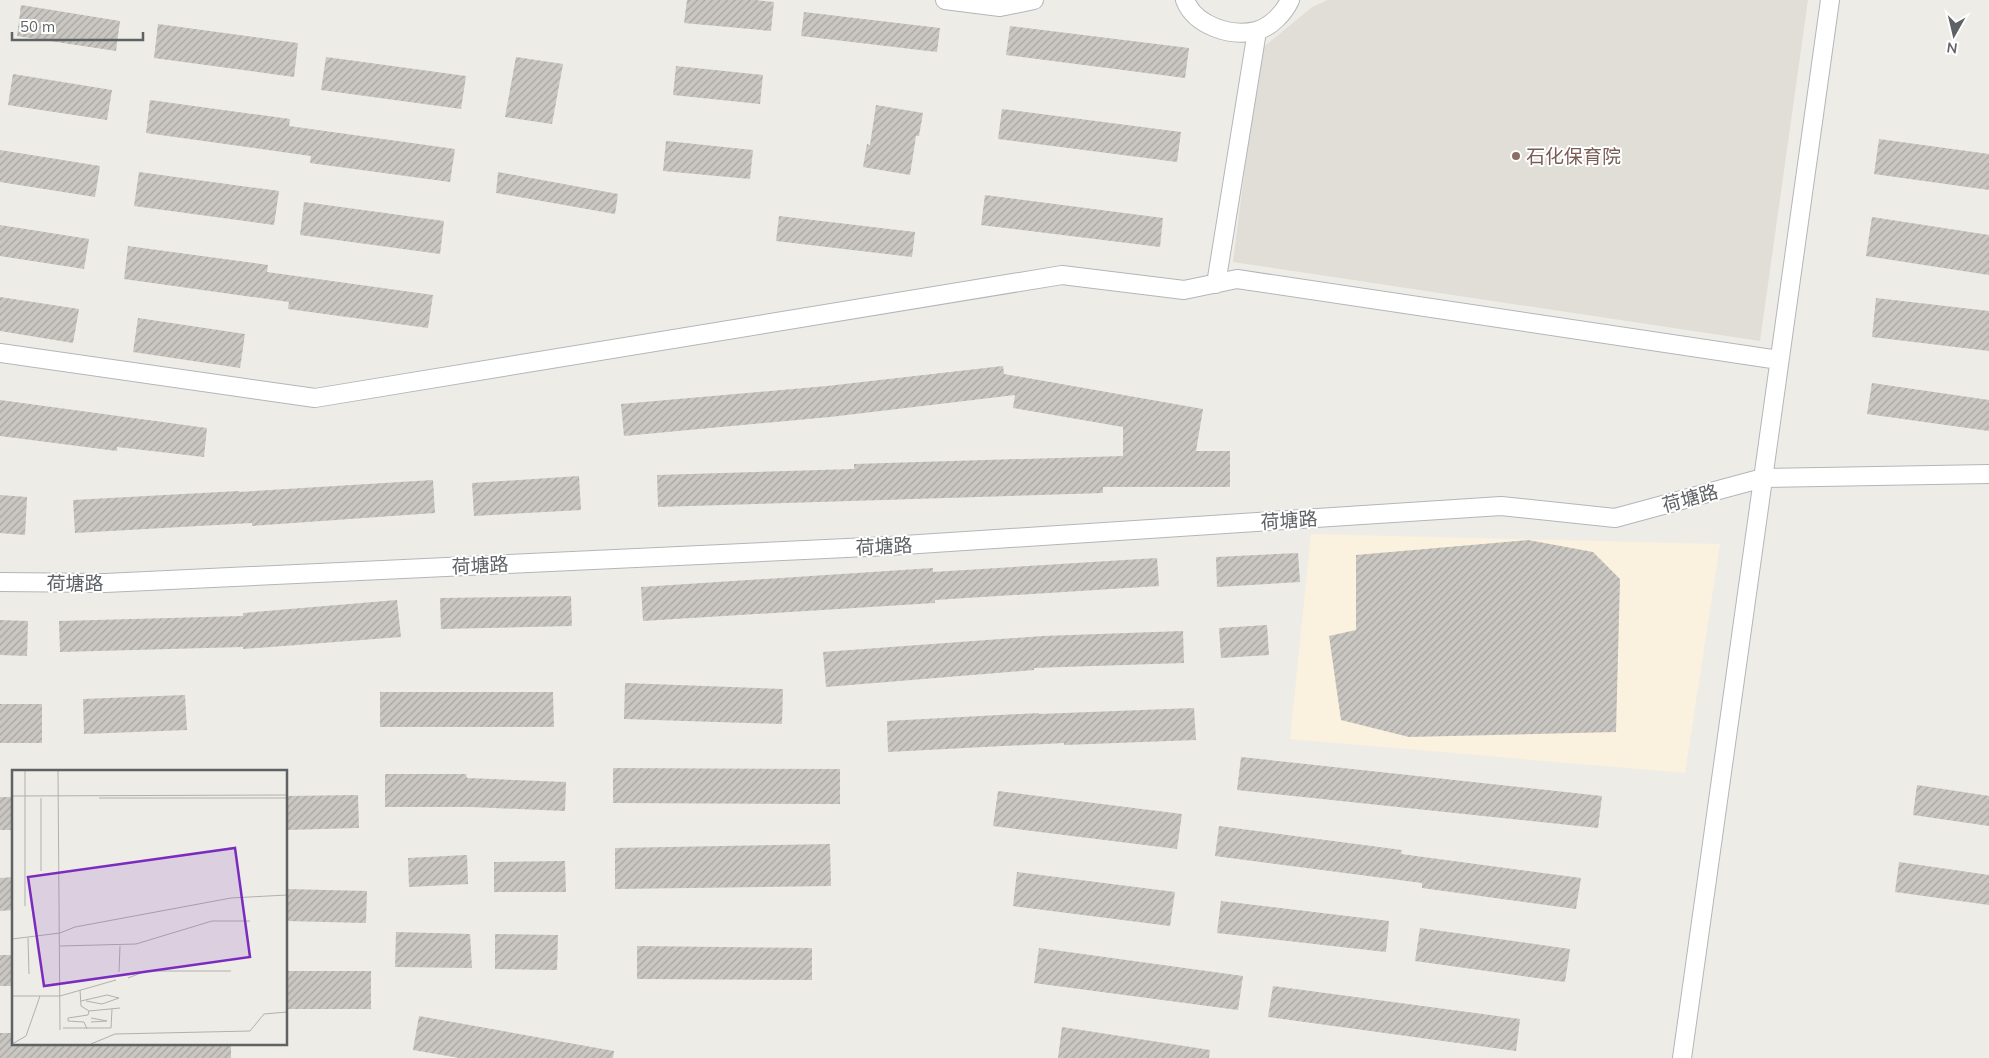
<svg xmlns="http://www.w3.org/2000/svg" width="1989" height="1058" viewBox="0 0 1989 1058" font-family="Mulish,'Noto Sans SC',sans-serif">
<defs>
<pattern id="building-hatch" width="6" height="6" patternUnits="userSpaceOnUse" patternTransform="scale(1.25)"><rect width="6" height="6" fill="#cac7c2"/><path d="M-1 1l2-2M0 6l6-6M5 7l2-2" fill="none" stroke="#a7a5a1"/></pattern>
</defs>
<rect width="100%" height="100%" fill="#eeece6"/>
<path fill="#faf1df" d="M1311 534 1720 544 1685 773 1290 739Z"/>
<path fill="#e1ddd7" d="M1328 0H1808L1760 341 1233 262 1260 50 1312 7Z"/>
<path fill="url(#building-hatch)" d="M687 0H756L774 2 771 31 684 23Z
M21 5 120 21 116 51 17 36Z
M804 12 940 28 937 52 801 36Z
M158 24 298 43 294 77 154 58Z
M1010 26 1189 48 1185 78 1006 55Z
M326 57 466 76 461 109 321 90Z
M516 57 563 64 552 124 505 117Z
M676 66 763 75 760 104 673 95Z
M13 74 112 90 107 120 8 105Z
M150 100 290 119 289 126 455 149 450 182 310 163 311 156 146 133Z
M876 105 923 113 919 136H916L910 175 863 167 867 144 870 145Z
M1002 109 1181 132 1177 162 998 139Z
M1879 139 1989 154V190L1874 174Z
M666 141 753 150 750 179 663 171Z
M0 150 100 166 95 197 0 182Z
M139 172 279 191 274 225 134 206Z
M498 172 618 194 615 214 496 193Z
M985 195 1163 218 1160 247 981 225Z
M304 202 444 221 440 254 300 235Z
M779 216 915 232 912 257 776 241Z
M1872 217 1989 235V275L1866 256Z
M0 225 89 239 84 269 0 256Z
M128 246 268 265 267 272 433 295 428 328 288 309 289 302 124 279Z
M0 297 79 309 73 343 0 331Z
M1876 298 1989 311V351L1872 337Z
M138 318 245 334 240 368 133 352Z
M1003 366 1004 374 1203 409 1196 451H1230V487H1103V493L658 507 657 475 854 469V464L1123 456V427L1013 408 1015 395 830 417 624 436 621 404 827 386Z
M1872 383 1989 400V431L1867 414Z
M0 400 207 428 204 457 117 447V451L0 436Z
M579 476 581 510 474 516 472 483Z
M433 480 435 513 252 526V523L75 533 73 500 239 491V492Z
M0 495 27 497 25 535 0 533Z
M1528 540 1593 552 1620 579 1616 732 1409 737 1341 720 1329 636 1356 630V555Z
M1298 553 1300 582 1217 587 1216 557Z
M1157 558 1159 586 935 600V603L643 621 641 587 933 568V572Z
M571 596 572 626 441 629 440 598Z
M397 600 401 637 243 649V647L60 652 59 621 243 616V613Z
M0 620 28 621 27 656 0 655Z
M1267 625 1269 655 1221 658 1219 628Z
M1183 631 1184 663 1034 668V670L826 687 823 652 1043 636Z
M625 683 783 689 782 724 624 719Z
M380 692H553L554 727H380Z
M185 695 187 730 84 734 83 699Z
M0 704H42V743H0Z
M1194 708 1196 740 1064 745V743L888 752 887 721 1039 713V714Z
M1241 757 1602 796 1598 828 1237 790Z
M613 768 840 769V804L613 803Z
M385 774H466L467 778 566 782 565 811 472 807H385Z
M1917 785 1989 796V826L1913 815Z
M998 791 1182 814 1177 849 993 826Z
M358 795 359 828 286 830V796Z
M0 797H14V830H0Z
M1219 826 1402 850 1401 854 1581 878 1576 909 1422 888V883L1215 856Z
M830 844 831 886 615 889V848Z
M467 855 468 884 409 887 408 858Z
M565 861 566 892H494V862Z
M1899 862 1989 875V905L1895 892Z
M1017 872 1175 892 1170 926 1013 906Z
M14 877V910L0 911V878Z
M286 889 367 891 366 923 286 921Z
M1221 901 1389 921 1386 952 1217 933Z
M1420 928 1570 949 1565 982 1415 961Z
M396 932 470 934 472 968 395 967Z
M495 934 558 935 557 970 495 969Z
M637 946 812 948V980L637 979Z
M1039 948 1243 976 1238 1010 1034 983Z
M0 955H14V986H0Z
M286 971H371V1009H286Z
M1273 986 1520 1019 1516 1051 1268 1017Z
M419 1016 614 1051 613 1058H459L413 1050Z
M1062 1027 1210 1050 1209 1058H1058Z
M0 1033H14V1044H231V1058H0Z"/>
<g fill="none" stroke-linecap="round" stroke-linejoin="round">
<g stroke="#b3b6b9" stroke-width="20">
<path id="minor" d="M945 0 1000 7 1034 0
M1185 0C1195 26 1231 37 1256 31 1271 27 1284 13 1290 0
M1216 284 1257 31
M0 353 315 398 1062 275 1184 290 1237 279 1779 360
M0 582 105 583 889 546 1501 506 1615 518 1763 478 1989 474
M1682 1058 1830 0"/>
</g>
<use href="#minor" stroke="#fff" stroke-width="18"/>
</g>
<circle fill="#8d6e63" stroke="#fff" stroke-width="2" cx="1516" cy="156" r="5"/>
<g text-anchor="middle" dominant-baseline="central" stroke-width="4" stroke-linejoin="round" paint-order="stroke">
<g font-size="19" fill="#785e54" stroke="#fff" text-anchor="start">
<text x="1526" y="156">石化保育院</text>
</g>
<g font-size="19" fill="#5e6265" stroke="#fff">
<text transform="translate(1690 498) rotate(-15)">荷塘路</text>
<text transform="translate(1289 520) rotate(-4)">荷塘路</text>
<text transform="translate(884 546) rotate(-3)">荷塘路</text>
<text transform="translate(480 565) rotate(-3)">荷塘路</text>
<text x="75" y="583">荷塘路</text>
</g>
</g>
<g transform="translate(12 770)">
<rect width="275" height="275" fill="#eeece6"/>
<path fill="none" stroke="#b0b1ae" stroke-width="1" d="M46 1 48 260M0 26 275 25M29 28V101M87 28H275M13 136V1M16 168 17 204M0 169 48 163 63 157 219 128 275 125M48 176 124 174 200 151H238M107 202 108 176M116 208 134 201H219M68 220 69 236 77 241 108 238M0 226H48L104 210M69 231 95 225 107 228M74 231 90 234 107 228M79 252 95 251 79 248M51 258H99L100 239M75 259 72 252 56 251V248L76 245 77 241M0 274 14 266 28 226M79 274 103 264 238 261 252 244 275 242"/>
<path fill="#7b2cbf" fill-opacity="0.15" stroke="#7b2cbf" stroke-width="2.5" d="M223 78 238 187 32 216 16 107Z"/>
<rect width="275" height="275" fill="none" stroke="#5e6265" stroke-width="2.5"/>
</g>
<g transform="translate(1954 35) rotate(188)" stroke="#ffffff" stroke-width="4" paint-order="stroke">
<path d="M0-4L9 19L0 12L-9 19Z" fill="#5e6265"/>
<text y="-8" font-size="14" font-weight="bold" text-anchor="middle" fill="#5e6265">N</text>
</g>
<path d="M12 32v8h131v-8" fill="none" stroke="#5e6265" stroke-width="2.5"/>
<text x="20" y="32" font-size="15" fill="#5e6265" stroke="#ffffff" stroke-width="4" paint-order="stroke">50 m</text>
</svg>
